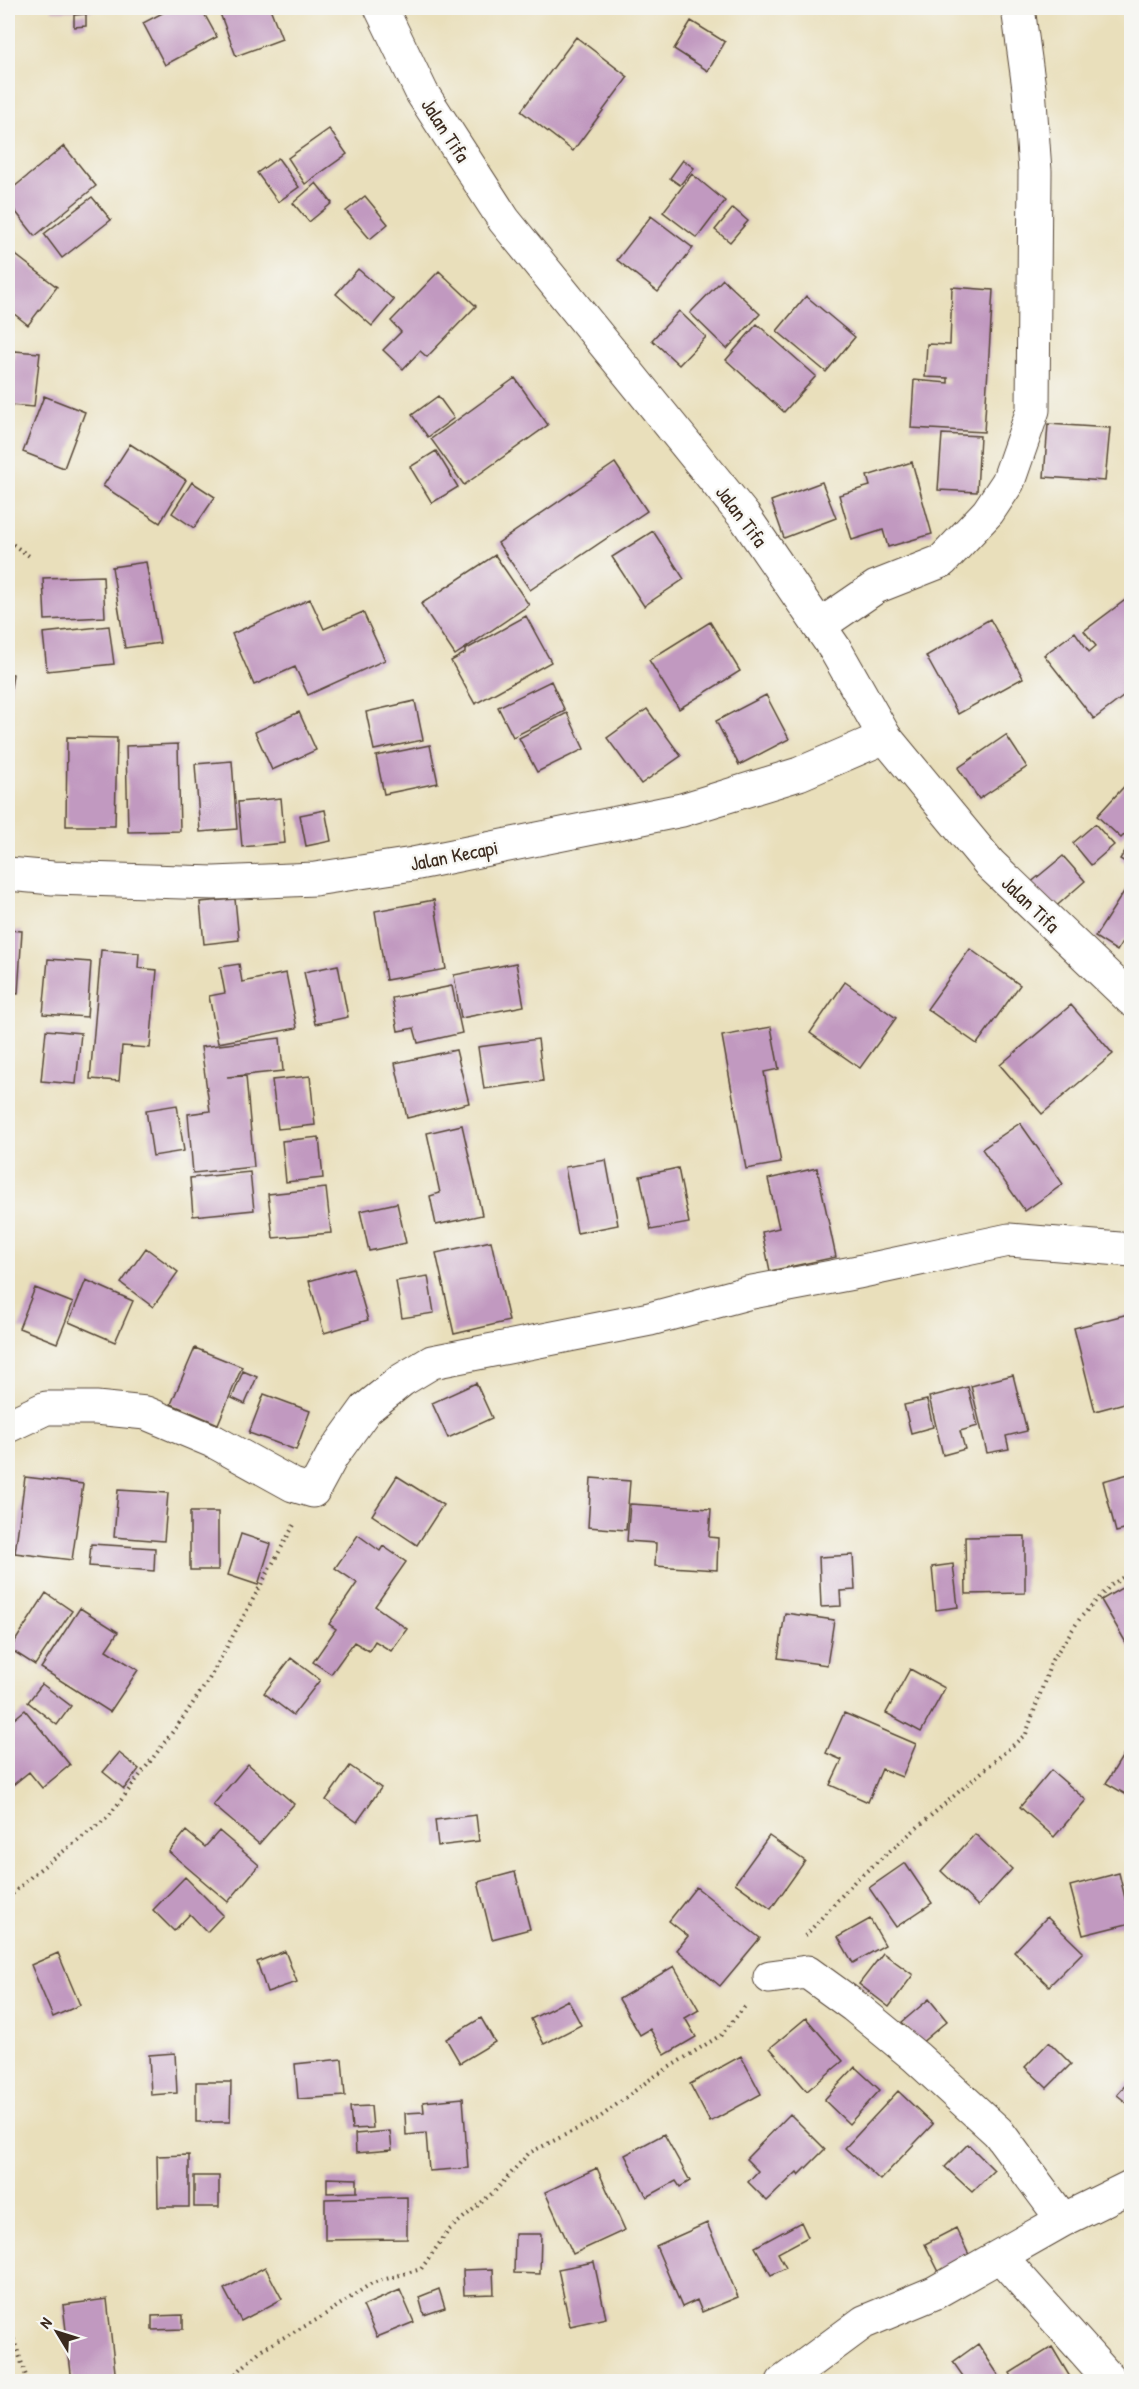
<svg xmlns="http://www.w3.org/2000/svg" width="1139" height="2389" viewBox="0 0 1139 2389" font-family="'Patrick Hand',sans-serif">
<rect width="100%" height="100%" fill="#f6f6f2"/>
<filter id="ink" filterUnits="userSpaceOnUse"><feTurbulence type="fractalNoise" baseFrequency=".0167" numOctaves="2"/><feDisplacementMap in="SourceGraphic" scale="12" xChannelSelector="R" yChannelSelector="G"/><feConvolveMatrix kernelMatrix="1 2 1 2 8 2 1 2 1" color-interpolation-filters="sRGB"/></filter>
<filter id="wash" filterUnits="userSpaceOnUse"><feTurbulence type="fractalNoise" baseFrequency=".008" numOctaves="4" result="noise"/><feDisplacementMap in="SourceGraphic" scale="24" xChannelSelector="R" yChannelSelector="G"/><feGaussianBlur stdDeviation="1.35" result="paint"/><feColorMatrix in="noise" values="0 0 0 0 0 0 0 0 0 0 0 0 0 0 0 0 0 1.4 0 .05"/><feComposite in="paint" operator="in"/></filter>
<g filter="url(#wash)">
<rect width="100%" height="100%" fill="#e9dfbb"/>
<g id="blocks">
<path fill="#c199c0" d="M52 8H93V11H52Z
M172 8H201L217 37 165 65 143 23Z
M218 8H270L282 39 236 56Z
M86 14V26L74 27V15Z
M691 21 725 42 708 71 674 49Z
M576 37 628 77 573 151 521 111Z
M329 129 347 154 305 184 288 158Z
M64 146 96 186 35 236 8 202V192Z
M278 158 299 187 278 202 257 173Z
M683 160 694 168 680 185 670 178Z
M692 174 725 201 697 238 663 212Z
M316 183 332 203 309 222 293 203Z
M365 196 388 224 370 239 346 211Z
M92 197 111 220 62 258 44 234Z
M733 208 748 221 730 242 715 230Z
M651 216 693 248 658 292 617 260Z
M8 249 57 287 28 325 8 309Z
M358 269 394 300 372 326 336 294Z
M439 271 476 306 427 357 420 351 403 369 383 350 401 332 391 321Z
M723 279 760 314 727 349 690 313Z
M952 287 993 290 984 432 911 428 914 380 948 383V378L925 377 927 344 950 345Z
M806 296 855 337 826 372 777 331Z
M679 311 706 337 679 365 652 340Z
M757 324 816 376 784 412 726 360Z
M14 351 40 353 34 407 9 405Z
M515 378 548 425 464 485 431 439Z
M44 396 85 412 64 468 23 452Z
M438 396 454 418 428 437 412 415Z
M1048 424 1110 428 1105 481 1044 477Z
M942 434 980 436 977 492 938 490Z
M130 444 186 480 160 523 103 486Z
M436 451 458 487 432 503 410 467Z
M912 462 932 534 888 547 883 530 852 540 839 495 870 486 867 476Z
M615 463 647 511 530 590 498 543Z
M192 482 215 497 194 528 172 513Z
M822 482 836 518 784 538 771 501Z
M653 531 684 579 644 606 612 557Z
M495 555 529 605 455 655 421 604Z
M146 562 160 643 125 648 112 567Z
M103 576 105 617 45 620 43 578Z
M1132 595V690L1094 719 1044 655 1075 632 1089 652 1096 646 1084 631Z
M310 599 324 629 363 612 385 660 308 695 295 667 254 685 232 634Z
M526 616 551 662 475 704 451 661 465 653V650Z
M990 619 1023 678 958 714 926 656Z
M710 622 740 671 679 709 649 660Z
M109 626 114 664 47 671 43 633Z
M8 673 13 674 9 701H8Z
M551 681 565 711 513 737 498 707Z
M766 695 789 739 739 765 716 721Z
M415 701 423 740 374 750 366 712Z
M647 709 681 756 641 784 607 738Z
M299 712 316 750 272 770 255 732Z
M567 713 584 749 537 772 519 738Z
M1006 735 1027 767 979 799 958 768Z
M67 737 117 738 115 826H66Z
M178 744 180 831 128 832 126 746Z
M430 745 438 783 384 794 376 756Z
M232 761 237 829 200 832 195 764Z
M1132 778V827L1121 838 1097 816Z
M281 798 285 843 242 847 238 802Z
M325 810 331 841 306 846 300 815Z
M1095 824 1114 845 1091 865 1073 843Z
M1132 840V866L1120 859Z
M1063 856 1085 881 1052 910 1029 884Z
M1132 879V945L1124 939 1117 951 1095 937Z
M235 899 239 940 204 944 200 902Z
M434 900 446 969 386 980 375 911Z
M8 930 22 931 18 994 8 993Z
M970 949 1020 985 977 1044 927 1009Z
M101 950 139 953 138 968 157 970 150 1048 122 1046 119 1081 90 1079Z
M48 959 91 962 87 1017 43 1014Z
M516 963 524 1006 461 1018 454 975Z
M239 964 242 982 286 973 297 1028 218 1043 209 996 225 993 220 967Z
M338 965 348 1017 315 1024 304 972Z
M845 982 896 1018 860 1068 810 1033Z
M452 986 462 1033 418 1043 414 1028 398 1031 392 998Z
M1071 1005 1113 1054 1042 1114 1000 1065Z
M771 1027 779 1069 764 1072 781 1163 746 1169 722 1036Z
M46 1030 81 1033 76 1084 41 1081Z
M280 1038 283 1071 227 1077 246 1076 254 1167 193 1173 188 1114 210 1111 201 1047Z
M538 1039 543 1081 484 1089 478 1047Z
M456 1050 469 1103 407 1118 395 1063Z
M310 1076 315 1125 278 1129 272 1080Z
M177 1105 184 1151 153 1156 146 1110Z
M1020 1123 1063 1184 1025 1211 982 1149Z
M462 1125 482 1215 436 1225 430 1196 440 1193 427 1133Z
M319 1137 323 1178 286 1182 282 1141Z
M606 1160 618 1225 577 1233 565 1167Z
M678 1168 689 1223 651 1230 640 1176Z
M817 1168 836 1257 770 1271 762 1232 779 1228 768 1179Z
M250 1172 254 1210 193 1216 190 1178Z
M326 1188 331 1233 273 1238 268 1194Z
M397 1203 406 1243 369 1251 360 1211Z
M491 1241 509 1321 454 1334 436 1253Z
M146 1248 178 1272 153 1307 121 1283Z
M353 1268 368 1320 324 1333 309 1281Z
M428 1276 434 1313 402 1318 396 1281Z
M86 1280 133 1301 115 1342 69 1322Z
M35 1288 73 1303 57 1343 19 1328Z
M1132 1313V1401L1095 1411 1074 1328Z
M195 1348 242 1367 218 1424 171 1404Z
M243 1371 257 1377 245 1404 232 1398Z
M1013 1375 1027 1431 1006 1436 1009 1449 987 1453 971 1386Z
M476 1383 492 1418 448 1438 432 1403Z
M968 1387 978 1426 960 1431 965 1449 943 1455 929 1397Z
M264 1394 310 1411 296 1450 249 1433Z
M927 1400 933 1427 911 1433 904 1405Z
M1132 1473V1528L1116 1532 1103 1481Z
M397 1476 443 1505 417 1545 372 1515Z
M25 1477 83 1484 72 1560 15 1553Z
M591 1478 630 1481 626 1530 588 1527Z
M118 1490 168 1493 164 1541 114 1537Z
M630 1504 711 1509 709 1537 718 1538 717 1570 655 1566 656 1543 627 1541Z
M190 1512H218V1570H190Z
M241 1534 271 1544 258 1585 228 1575Z
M358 1535 380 1551 383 1546 406 1562 375 1606 407 1629 391 1651 375 1641 369 1651 354 1642 331 1674 313 1662 336 1629 329 1624 357 1583 335 1568Z
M1025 1536V1593L966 1594 965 1537Z
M91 1544 155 1548 154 1571 89 1566Z
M853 1555 855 1590 840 1591 841 1606 821 1607 819 1557Z
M953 1564 958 1607 936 1610 932 1567Z
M1132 1582V1653L1101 1600Z
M46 1593 72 1611 35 1665 10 1649Z
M80 1608 118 1632 106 1650 138 1670 110 1712 41 1668Z
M785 1613 834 1620 827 1665 778 1658Z
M291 1658 320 1680 293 1715 264 1693Z
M910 1669 945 1688 921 1732 886 1713Z
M42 1684 71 1706 57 1725 28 1702Z
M25 1710 70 1765 42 1788 29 1772 8 1789V1724Z
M844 1713 916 1744 902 1777 882 1769 868 1802 830 1785 842 1760 826 1753Z
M1130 1744 1132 1745V1798L1106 1783Z
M119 1753 139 1769 124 1789 103 1772Z
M248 1764 294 1804 259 1844 213 1805Z
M350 1766 381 1788 357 1822 326 1800Z
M1051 1770 1086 1800 1054 1837 1020 1807Z
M476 1815 479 1841 438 1846 435 1820Z
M186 1831 205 1847 219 1831 259 1865 228 1902 169 1852Z
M975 1834 1012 1869 978 1906 941 1871Z
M769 1836 805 1861 771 1909 735 1883Z
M905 1863 932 1903 896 1927 869 1888Z
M515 1872 530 1929 492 1939 478 1882Z
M1119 1873 1131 1923 1083 1935 1070 1886Z
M185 1877 223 1915 207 1932 190 1914 174 1931 153 1910Z
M696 1887 760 1938 720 1986 677 1950 688 1936 669 1921Z
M1047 1917 1083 1952 1049 1986 1014 1952Z
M870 1919 885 1945 853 1963 838 1937Z
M285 1951 297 1982 267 1992 257 1962Z
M58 1953 80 2005 53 2017 31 1965Z
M883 1953 913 1975 889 2007 859 1984Z
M674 1966 699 2010 685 2018 696 2037 665 2055 650 2029 640 2035 619 1999Z
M929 1999 947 2021 920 2044 902 2022Z
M568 2000 581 2025 544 2044 531 2019Z
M481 2018 495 2042 460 2063 446 2039Z
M806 2018 843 2061 807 2091 770 2048Z
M1049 2042 1071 2064 1047 2088 1025 2067Z
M175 2053 177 2093 151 2095 149 2055Z
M741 2056 761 2094 710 2122 690 2084Z
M342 2059 345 2096 298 2099 295 2064Z
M855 2067 880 2090 849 2124 824 2100Z
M196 2082H231L230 2122H196Z
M1128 2082 1132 2085V2107L1117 2095Z
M898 2091 933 2124 880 2180 845 2148Z
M463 2098 468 2168 429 2171 426 2133 406 2135 405 2113 424 2112 423 2102Z
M371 2106 373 2128 352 2129 350 2107Z
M790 2114 825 2149 799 2175 797 2172 767 2201 748 2182 758 2171 746 2159Z
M390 2131 392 2150 356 2153 355 2134Z
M664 2134 690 2181 680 2187 676 2181 647 2197 625 2155Z
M968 2144 994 2170 972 2192 945 2167Z
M189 2155V2207H158L157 2156Z
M597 2168 625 2230 573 2254 545 2192Z
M194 2176H219V2207H194Z
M327 2178 357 2179V2192L327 2193Z
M407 2197V2239L325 2240V2199Z
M801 2222 808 2237 778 2253 786 2268 771 2275 755 2247Z
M707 2223 738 2297 702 2312 697 2300 682 2307 656 2246Z
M956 2228 971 2259 940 2274 925 2244Z
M515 2234H541L540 2274 514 2273Z
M594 2262 606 2318 570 2326 558 2269Z
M265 2267 282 2299 241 2321 224 2289Z
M493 2269 494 2294 464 2295 463 2270Z
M439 2289 445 2308 424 2315 419 2297Z
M400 2290 414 2322 377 2337 363 2306Z
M107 2299 116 2381 72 2382 63 2305Z
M183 2315V2329L152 2330V2316Z
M978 2344 1003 2382H967L953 2362Z
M1052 2347 1073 2382H1015L1010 2373Z"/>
</g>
</g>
<g filter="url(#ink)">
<use href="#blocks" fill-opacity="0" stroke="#554536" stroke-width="1.5"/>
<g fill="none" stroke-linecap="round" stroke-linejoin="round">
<g stroke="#554536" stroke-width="35">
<path id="minor" d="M819 626 876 587 942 561 988 512 1008 482 1033 410 1035 171 1029 88 1018 8
M8 874 53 878 214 883 315 879 413 864 682 810 799 774 885 737
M8 1426 46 1408H96L146 1413 215 1442 293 1485 313 1491 332 1456 366 1409 402 1380 432 1362 650 1319 747 1293 858 1272 1009 1240 1132 1250
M770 1977 807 1972 854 2006 916 2057 998 2132 1063 2220
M1000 2256 1112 2382
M783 2382 864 2322 934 2293 1063 2220 1132 2186"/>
</g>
<g stroke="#554536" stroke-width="35">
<path id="tertiary" d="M381 8 422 93 504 220 744 516 835 649 885 737 990 864 1132 1000"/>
</g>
<path stroke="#554536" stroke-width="4" stroke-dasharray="1.5 4.5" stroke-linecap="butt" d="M8 541 32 558
M8 1898 35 1873 107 1818 125 1795 183 1718 208 1681 295 1523
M805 1936 855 1881 1026 1734 1052 1660 1081 1617 1110 1586 1132 1571
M8 2322 28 2382
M227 2382 262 2349 320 2318 372 2283 421 2269 449 2230 496 2190 529 2153 599 2118 649 2080 721 2035 747 2004"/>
<use href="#minor" stroke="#fff" stroke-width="33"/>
<use href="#tertiary" stroke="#fff" stroke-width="33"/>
</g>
</g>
<g text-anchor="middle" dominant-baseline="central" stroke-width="5" stroke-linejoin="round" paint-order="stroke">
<g font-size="20" fill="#3b2a1e" stroke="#f6f6f2">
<text transform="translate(446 130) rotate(57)">Jalan Tifa</text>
<text transform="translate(742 516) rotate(53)">Jalan Tifa</text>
<text transform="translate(454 855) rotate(-11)">Jalan Kecapi</text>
<text transform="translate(1031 904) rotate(44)">Jalan Tifa</text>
</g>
</g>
<rect width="1139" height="2389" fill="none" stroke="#f6f6f2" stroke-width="30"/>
<g transform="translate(57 2332) rotate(308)" stroke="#f6f6f2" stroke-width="4.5" paint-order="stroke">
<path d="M0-4.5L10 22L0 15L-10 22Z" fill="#3b2a1e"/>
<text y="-9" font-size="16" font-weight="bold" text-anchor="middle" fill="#3b2a1e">N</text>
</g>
</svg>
